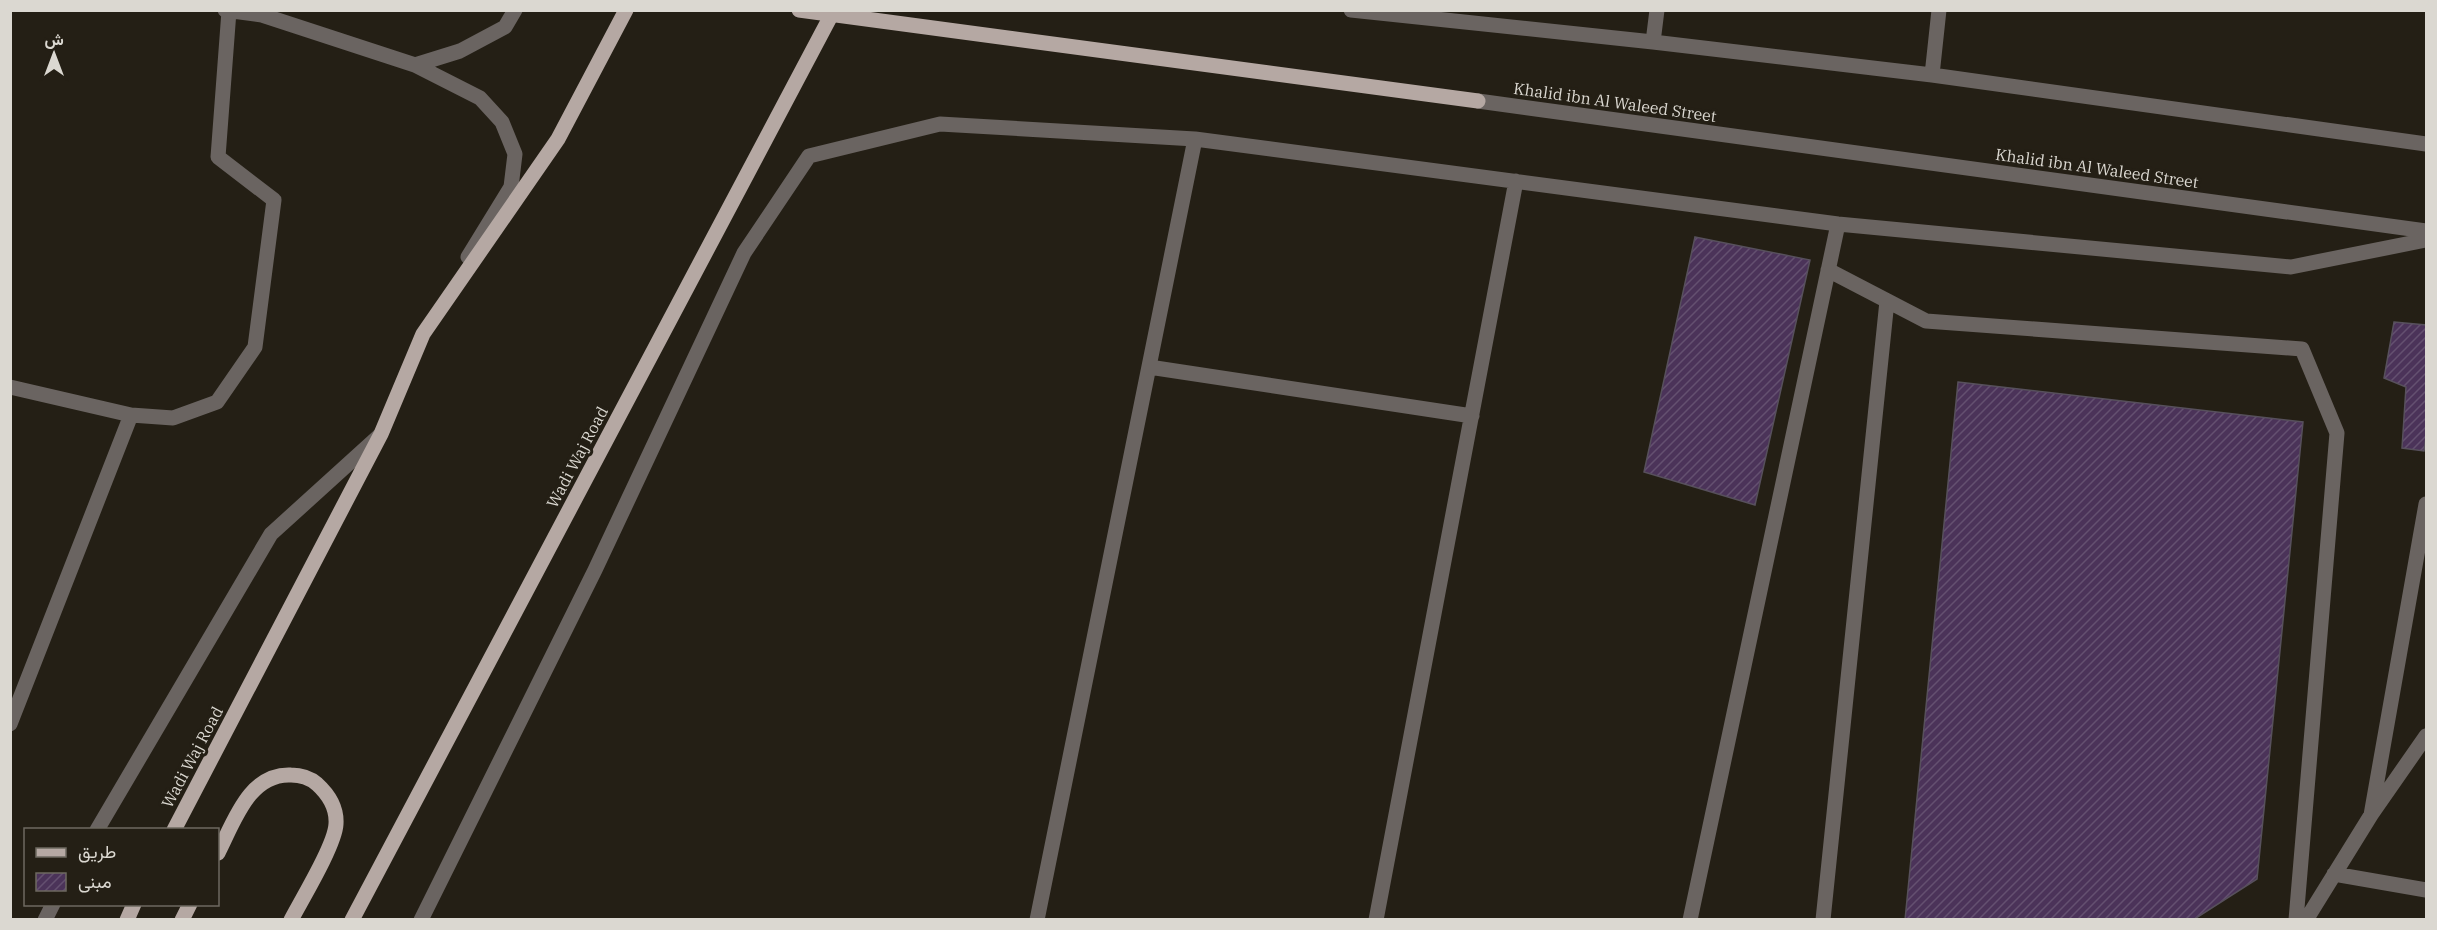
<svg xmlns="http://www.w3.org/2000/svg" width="2437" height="930" viewBox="0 0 2437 930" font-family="'IBM Plex Serif',Vazirmatn,serif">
<defs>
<pattern id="building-hatch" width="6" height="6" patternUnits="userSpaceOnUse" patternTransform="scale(1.5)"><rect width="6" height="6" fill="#4b3359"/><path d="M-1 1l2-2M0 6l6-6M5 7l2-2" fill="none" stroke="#645070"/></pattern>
</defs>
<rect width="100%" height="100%" fill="#241f15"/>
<path fill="url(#building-hatch)" stroke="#57505c" stroke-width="1.5" d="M1695 237 1810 260 1755 505 1644 472Z
M2394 322 2426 325V437L2424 451 2402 448 2406 387 2384 378Z
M1958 382 2303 422 2257 879 2193 920H1905Z"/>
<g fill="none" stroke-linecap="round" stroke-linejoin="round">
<path stroke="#6a6461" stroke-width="15" d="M225 10 262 15 415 65 480 98 502 122 515 154 511 187 468 257
M1351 10 1653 42 1932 75 2426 144
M1653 42 1657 10
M415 65 460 51 505 27 515 10
M1932 75 1939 10
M1478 101 2426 231
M1828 270 1926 321 2302 349 2337 433 2296 920
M1149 367 1472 416
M10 387 131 415 173 418 217 402 255 347 274 200 218 157 229 11
M10 724 131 415
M2371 815 2426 504
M97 830 271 534 379 436
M2334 874 2426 890
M45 920 53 904
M421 920 595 570 744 253 809 156 940 124 1195 139 1838 224 2291 267 2426 240
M1037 920 1195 139
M1376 920 1516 181
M1690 920 1838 224
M1823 920 1887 301
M2306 920 2371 815 2426 736"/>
<path stroke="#b5a8a3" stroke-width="15" d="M174 830 381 434 423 334 558 139 626 10
M218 853C234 822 249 773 291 775 300 775 310 778 317 784 328 794 337 808 336 824 335 845 302 899 291 920
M127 920 134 904
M182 920 190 904
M352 920 834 10"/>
<path stroke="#b5a8a3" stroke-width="15" d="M799 10 1478 101"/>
</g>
<g text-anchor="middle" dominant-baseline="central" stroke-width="6" stroke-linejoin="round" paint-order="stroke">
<g font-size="16" fill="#dbd8d1" stroke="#241f15">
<text transform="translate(1615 102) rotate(8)">Khalid ibn Al Waleed Street</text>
<text transform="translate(2097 168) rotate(8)">Khalid ibn Al Waleed Street</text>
<text transform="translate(577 457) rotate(-62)">Wadi Waj Road</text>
<text transform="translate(192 757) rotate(-62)">Wadi Waj Road</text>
</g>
</g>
<rect width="2437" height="930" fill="none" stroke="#dbd8d1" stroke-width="24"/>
<rect x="24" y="828" width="195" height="78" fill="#241f15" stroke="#6d6960" stroke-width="1.5"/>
<rect x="36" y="848" width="30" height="9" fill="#b5a8a3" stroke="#6d6960" stroke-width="1.5"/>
<text x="78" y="858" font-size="18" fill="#dbd8d1">طريق</text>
<rect x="36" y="873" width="30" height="18" fill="url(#building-hatch)" stroke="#6d6960" stroke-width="1.5"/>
<text x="78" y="888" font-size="18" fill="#dbd8d1">مبنى</text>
<g transform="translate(54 54)" stroke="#241f15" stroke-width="4.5" paint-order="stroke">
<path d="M0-4.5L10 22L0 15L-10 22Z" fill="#dbd8d1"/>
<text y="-9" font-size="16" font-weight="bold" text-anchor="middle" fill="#dbd8d1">ش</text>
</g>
</svg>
